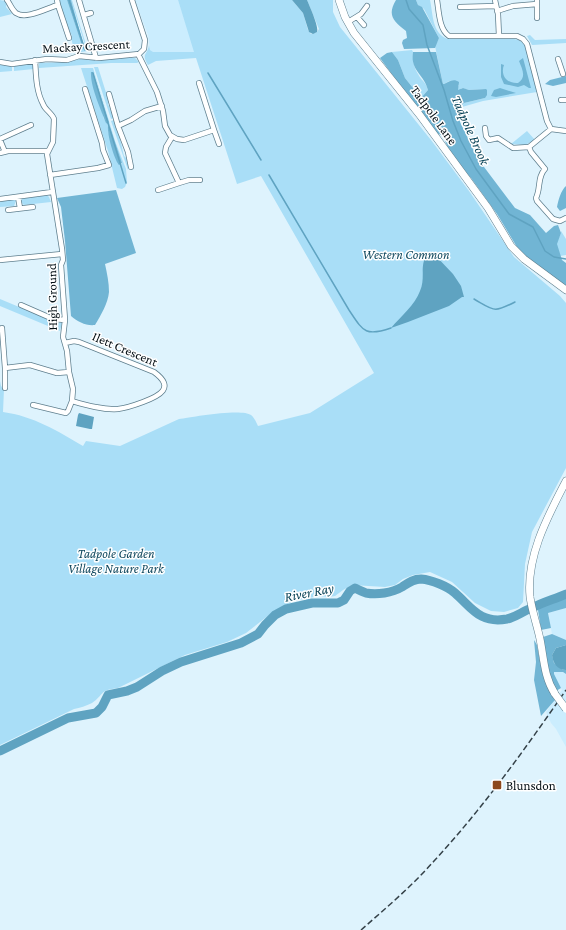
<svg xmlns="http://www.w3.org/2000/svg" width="566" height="930" viewBox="0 0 566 930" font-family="'Crimson Pro',serif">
<rect width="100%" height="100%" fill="#def3fd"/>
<path fill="#cbedfe" d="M135 0H178L195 52H152L150 50 148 35Z
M566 608V640L552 634 548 613Z
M554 672H563L566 674V700L562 707 566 713V747L556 729 551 723 546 712 562 690 553 674Z"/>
<path fill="#a9def7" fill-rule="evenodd" d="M0 0 5 1 7 3 6 7 12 14 0 17Z
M59 0H67L83 49 86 48 71 0H72L88 51 75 53 71 38 72 36 63 16Z
M178 0H292L303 13 308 30 311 34 317 32 319 29 307 0H333V12L340 27 431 140 469 191 514 257 560 296 566 303V468L532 532 525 564 523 602 518 608 504 612 491 611 475 603 452 582 430 572 413 575 403 579 395 585 385 587 352 585 343 590 335 596 329 597 319 596 293 601 274 611 246 633 227 642 185 655 118 688C99 690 104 695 92 703 86 706 80 708 74 709L0 745V381L1 386 4 389 3 412C33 416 58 431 83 446L86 441 120 446 179 419C191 417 242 408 251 415 254 417 256 422 258 426L310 413 374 373 261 176 237 184 196 58 156 61 148 65C141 53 147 56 149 45L150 50 153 52H194Z
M416 0H430C433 14 432 34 448 39H514L519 40 525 44 537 92 483 101 462 107 464 103 485 98 486 89 469 90 462 88 459 91 457 89 459 85 449 81 444 84H443L435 46 439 38 424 9 418 5Z
M530 35 535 40 566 39V43L532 45 527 36Z
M412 50 413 52C412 59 414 68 418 74 422 82 425 80 428 90L421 98 405 78 398 60 392 52Z
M112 58H135L139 62 137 63H111L39 68V64L40 63 67 62 80 59 96 60Z
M30 63 33 65 34 69 14 71V66Z
M0 65 12 66V71L0 72Z
M94 67H98L109 102 108 104 114 118 111 119Z
M81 68H93L115 141 126 169 127 182 125 187 122 189 117 188 108 151ZM94 73 109 122 104 119 91 74ZM108 126 110 127 122 164H118L108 131Z
M114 120C119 132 121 143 124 156 128 158 130 167 128 170L111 121Z
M527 131 535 140 525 145 511 144Z
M47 195 49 197 51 202 24 205 21 202 22 199 26 198Z
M14 199 16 201 14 206 0 207V201Z
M561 231 566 239V255L560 256 556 244 561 233Z
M0 299 55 322 62 323 60 331 0 306Z"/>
<path fill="#71b5d4" d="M67 0H71L85 50 83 49Z
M396 0H416L418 5 422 7 439 38 435 48 404 49 402 43 403 40 407 38 406 31C393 21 387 15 396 0Z
M392 52 398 60 405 78 421 98 428 90C424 74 410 71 413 52H436L443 84H444C449 82 453 78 459 82L458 90 463 88 469 90 486 89 487 90V95L485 98 464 103 458 109 460 122 478 159 515 208 530 215 546 233 554 226 558 225 561 233 557 244 562 260 566 263V287L520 252 497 214 471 178 452 157 445 141V136L435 133 380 58 387 53Z
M523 58 531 88H529L524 85 518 87 504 84 501 77V64L504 65C500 75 507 84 518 83 527 77 522 69 519 61Z
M91 72H93L109 122 108 124 106 123C101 110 90 86 91 72Z
M566 76V83L553 86 545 84 550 80Z
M500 88 516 93 496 97 491 96 494 90Z
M108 126 110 127 122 163 119 165C114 159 107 134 108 126Z
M566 186V208L560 211 557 207C558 201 561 190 566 186Z
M116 190 136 253 105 264C107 273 109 283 109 292 108 303 101 315 95 325 86 326 78 322 71 316L65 241 61 207 57 198Z
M566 598V608L548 613 551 628 541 630 538 610 541 606Z
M552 634 566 640V645L556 648 552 655 554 663 563 670H566V674L563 672H554V674L561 688 556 691 545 665 543 637Z
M534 640 537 645C541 666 543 682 555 700L541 716 534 680 536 662Z"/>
<path fill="#5fa3c1" d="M292 0H307C310 7 319 27 317 32L313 34 309 32 303 13Z
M434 254 453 274 461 286 464 297H462L449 306 408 322 391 328C401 316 415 305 420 291 426 277 419 266 427 255Z
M79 413 94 417 92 429H90L76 426 78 415Z
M566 645V670C557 670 553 663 552 655L556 648Z"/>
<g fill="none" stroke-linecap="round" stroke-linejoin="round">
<path stroke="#5fa3c1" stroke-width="1.5" d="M69 0 85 50
M406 0 409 9 423 25 427 45 444 90 453 121 461 141 476 169 509 214 533 227 545 251 554 257 566 259
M93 73 126 183
M208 73 261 160
M269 175 349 310C363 331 365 337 391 328
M474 299C495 311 493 313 515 302"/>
<path stroke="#5fa3c1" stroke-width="9" d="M0 751 68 718 96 713 102 707 108 695 127 691 137 687 162 671 181 662 241 643 258 634 265 625 275 615 286 609 312 603H338L344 600 350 591 355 588C359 590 363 592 366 593 377 595 392 593 402 587 408 583 413 579 421 579 432 580 447 586 455 593 472 608 480 624 507 619 516 617 523 611 532 608 543 602 555 599 566 594"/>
<g stroke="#5f7f8e" stroke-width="6">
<path id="street" d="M7 0C10 4 12 10 16 13 26 20 47 8 58 5L57 0
M79 0 96 58
M437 0C439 12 439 29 449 36H517L523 39 527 44 547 121 551 129 566 131
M495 0 498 14 499 36
M537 0V18
M58 5 69 38
M460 7 496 6
M497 11 513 6 537 4
M84 15 91 13
M357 17 364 25
M348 22 361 14 367 6
M138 54 157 92 163 111 165 126 170 135 177 139 184 140 214 130 199 83
M558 59 563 74
M0 62 12 64 47 59 67 60 79 56 99 58 139 54 144 49 145 40 132 0
M109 94 118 126
M561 100H566
M485 128 486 136 489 140 498 138 513 148 529 147
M551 129 529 147 531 152 545 169C537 177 541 188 536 198L537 201 553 219 560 221 566 218
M214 130 219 144
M0 139 31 125
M0 140 5 152
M0 153 8 151H47
M131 167 128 152 118 126 131 120 145 111 162 106
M50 175 98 168 109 165 103 150 102 143 85 89
M179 183 189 180H200
M158 190 179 183 165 153 166 147 172 137
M18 197 20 208
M0 199 52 192
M8 210 33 207
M0 260 62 254
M21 305 53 319 65 320
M2 328 5 368 30 365 57 373 69 372
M65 343 74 341 79 342 154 372C176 388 159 396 143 402 135 405 127 408 118 409 103 410 86 405 72 401
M5 368V388
M33 405 66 413 68 411 72 401 73 389 69 372 67 351 63 337 65 320 61 265 63 260 62 249 47 154 53 142 54 119C52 113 45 110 43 104 36 91 36 75 35 60"/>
</g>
<g stroke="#5f7f8e" stroke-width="8">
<path id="secondary" d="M339 0 345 17 354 33 419 114 488 208 511 246 524 259 566 290
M555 694C544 677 544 659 540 639 537 625 532 611 530 597 526 556 548 516 566 481"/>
</g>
<use href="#street" stroke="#fff" stroke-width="4.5"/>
<use href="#secondary" stroke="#fff" stroke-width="7"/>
<path stroke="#344148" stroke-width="1.5" stroke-dasharray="6 3" stroke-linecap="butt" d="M361 930C386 908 412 886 434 861 483 808 525 749 566 690"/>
<g stroke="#5f7f8e" stroke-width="8" stroke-linecap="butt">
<path id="secondary-bridge" d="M555 694 566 709"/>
</g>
<use href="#secondary-bridge" stroke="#fff" stroke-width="7"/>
</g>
<rect fill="#8c481d" stroke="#fff" stroke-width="1.5" x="492" y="780" width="10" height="10" rx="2"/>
<g text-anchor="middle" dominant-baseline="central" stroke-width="3" stroke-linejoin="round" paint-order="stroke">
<g font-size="13" fill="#040f15" stroke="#fff">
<text transform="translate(86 46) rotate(-3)">Mackay Crescent</text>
<text transform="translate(434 115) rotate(54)">Tadpole Lane</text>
<text transform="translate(52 297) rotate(-91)">High Ground</text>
<text transform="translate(125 349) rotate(23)">Ilett Crescent</text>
</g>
<g font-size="13" font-style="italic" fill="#124a60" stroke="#fff">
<text x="406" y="254">Western Common</text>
<text x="116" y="553">Tadpole Garden<tspan x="116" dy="15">Village Nature Park</tspan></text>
</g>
<g font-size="13" fill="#040f15" stroke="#fff" text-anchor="start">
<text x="506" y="785">Blunsdon</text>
</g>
<g font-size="14" font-style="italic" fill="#003d52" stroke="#fff">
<text transform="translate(471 130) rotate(66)">Tadpole Brook</text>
<text transform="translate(309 592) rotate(-11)">River Ray</text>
</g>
</g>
</svg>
